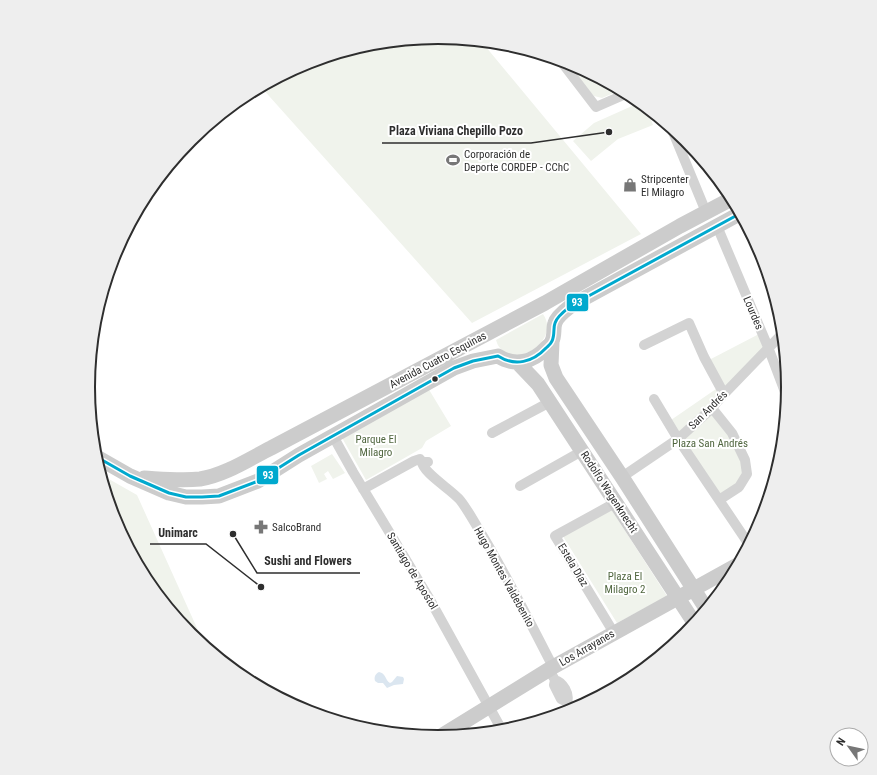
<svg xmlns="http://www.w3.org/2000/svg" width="877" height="775" viewBox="0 0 877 775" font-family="'Roboto Condensed',sans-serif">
<rect width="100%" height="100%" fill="#fff"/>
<path fill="#f0f3ec" d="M439 37 481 41 641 234 472 323 261 87 305 64 370 44Z
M562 61 573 64 621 90 602 98 594 96Z
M641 102 646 106 653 125 618 139 591 161 573 141 594 123Z
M543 314C561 340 517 369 500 348 498 346 497 343 496 340Z
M759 334 765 347 724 389 709 360Z
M428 388 451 426 426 441 422 448 366 480 341 436Z
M716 389 719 394 707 408 679 433 671 420Z
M713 413C722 425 747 459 743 474 740 485 729 490 721 495L683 439Z
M332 454 345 473 333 479 328 471 324 474 327 479 319 483 311 466Z
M100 474 137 495 206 648 190 635 147 582 115 521Z
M611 509 667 596 617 623 564 538V534Z"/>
<path fill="#dbe6f0" d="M379 672C386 673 385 680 390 683L392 682 397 676 403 677 404 679 403 684 394 685 387 688 383 683H378L375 681C374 677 375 674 379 672Z"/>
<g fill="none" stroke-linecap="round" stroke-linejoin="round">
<path stroke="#d3d3d3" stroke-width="10" d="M560 60 596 107 628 93
M671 127 706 212
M717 226 768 347 788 400
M644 345 689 323 704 357 724 394
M654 399 678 439 750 546
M712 408 732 433 745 460 747 474 739 487 719 500
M492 433 550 402
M333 436 353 472 429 598 503 732
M422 462C423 473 452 490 460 500 468 510 474 522 481 533 507 576 530 622 553 667
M622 477 678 439 710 410 724 394 784 332
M520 486 582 451
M363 489 414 461 420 459 422 462H428
M614 633 555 536 615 503
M549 670 555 680 554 685 561 699 567 702 573 711
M555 680C563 682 570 694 567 702"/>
<path stroke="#ccc" stroke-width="15" d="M552 342 551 365 556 378 622 477 707 610
M518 363 538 384 695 624
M95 456 130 476 169 493 186 497H202L219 496 258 481 299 455 454 368 473 361 498 356C515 367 533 362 546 348 548 346 551 344 552 341 555 335 553 328 555 323 557 316 567 309 572 305L741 213
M144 478C162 479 181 481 200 479 225 475 249 459 271 448L545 303 680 226 733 198
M438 738 553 667 739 564"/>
<g stroke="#fff" stroke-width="6">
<path id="bus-1" d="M95 456 130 476 169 493 186 497H202L219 496 258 481 299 455 454 368 473 361 498 356C515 367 533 362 546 348 548 346 551 344 552 341 555 335 553 328 555 323 557 316 567 309 572 305L741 213"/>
</g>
<use href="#bus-1" stroke="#00a9ce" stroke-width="3"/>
</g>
<defs>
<g id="stadium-bare" transform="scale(1.08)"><path d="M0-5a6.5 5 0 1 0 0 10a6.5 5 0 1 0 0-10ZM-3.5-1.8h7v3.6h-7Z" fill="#777" stroke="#fff" stroke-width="2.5" paint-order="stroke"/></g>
<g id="shop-bare" transform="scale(1.08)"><path d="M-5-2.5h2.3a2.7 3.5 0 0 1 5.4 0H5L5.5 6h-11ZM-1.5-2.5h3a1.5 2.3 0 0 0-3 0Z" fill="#777" stroke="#fff" stroke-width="2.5" paint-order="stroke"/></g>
<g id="pharmacy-bare" transform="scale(1.08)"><path d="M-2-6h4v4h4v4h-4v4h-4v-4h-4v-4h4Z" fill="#777" stroke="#fff" stroke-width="2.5" paint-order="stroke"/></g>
</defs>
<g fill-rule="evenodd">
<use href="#stadium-bare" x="453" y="160"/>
<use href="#shop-bare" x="630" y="185"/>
<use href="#pharmacy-bare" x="261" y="527"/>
</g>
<circle fill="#2e2e2e" stroke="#fff" stroke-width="1.5" cx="435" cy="379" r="3.5"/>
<g text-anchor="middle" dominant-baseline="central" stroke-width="4" stroke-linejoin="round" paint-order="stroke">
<g font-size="11" fill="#2e2e2e" stroke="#fff" text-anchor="start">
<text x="464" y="154">Corporación de<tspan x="464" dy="13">Deporte CORDEP - CChC</tspan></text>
<text x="641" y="179">Stripcenter<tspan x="641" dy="13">El Milagro</tspan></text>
<text x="272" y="527">SalcoBrand</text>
</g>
<g font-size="11" fill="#2e2e2e" stroke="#fff">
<text transform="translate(753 313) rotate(67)">Lourdes</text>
<text transform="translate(438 360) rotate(-28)">Avenida Cuatro Esquinas</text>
<text transform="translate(708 410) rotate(-45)">San Andrés</text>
<text transform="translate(609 492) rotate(57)">Rodolfo Wagenknecht</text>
<text transform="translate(573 565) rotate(59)">Estela Díaz</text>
<text transform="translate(412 571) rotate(59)">Santiago de Apostol</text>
<text transform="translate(504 577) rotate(61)">Hugo Montes Valdebenito</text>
<text transform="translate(587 648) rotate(-30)">Los Arrayanes</text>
</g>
<g font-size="11" fill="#50663f" stroke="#fff">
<text x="376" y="439">Parque El<tspan x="376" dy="13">Milagro</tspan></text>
<text x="710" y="443">Plaza San Andrés</text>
<text x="625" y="576">Plaza El<tspan x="625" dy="13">Milagro 2</tspan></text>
</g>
</g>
<path d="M0 0H877V775H0ZM95 387a343 343 0 1 1 686 0a343 343 0 1 1-686 0Z" fill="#eee" fill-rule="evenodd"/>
<path fill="none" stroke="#2e2e2e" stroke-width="2" d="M95 387a343 343 0 1 1 686 0a343 343 0 1 1-686 0Z"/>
<path fill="none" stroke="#2e2e2e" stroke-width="1.5" d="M609 132L531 143H382M261 587L206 544H150M233 534L257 573H360"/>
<g fill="#2e2e2e" stroke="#fff" stroke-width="1.5">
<circle cx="609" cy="132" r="4"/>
<circle cx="261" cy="587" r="4"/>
<circle cx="233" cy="534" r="4"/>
</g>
<g font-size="12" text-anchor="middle" font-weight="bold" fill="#2e2e2e" stroke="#fff" stroke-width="4" stroke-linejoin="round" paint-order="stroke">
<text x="456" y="135">Plaza Viviana Chepillo Pozo</text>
<text x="178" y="537">Unimarc</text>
<text x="308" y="565">Sushi and Flowers</text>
</g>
<g stroke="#fff" stroke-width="1.5">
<rect x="566" y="293" width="23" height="19" rx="4" fill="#00a9ce"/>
<rect x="256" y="465" width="23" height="20" rx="4" fill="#00a9ce"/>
</g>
<g font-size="11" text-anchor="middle" font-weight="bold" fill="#fff">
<text x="577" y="306">93</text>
<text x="268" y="479">93</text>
</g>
<g transform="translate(849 747) rotate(303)"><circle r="19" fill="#ffffff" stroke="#ababab"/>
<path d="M0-3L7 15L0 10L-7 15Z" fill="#777777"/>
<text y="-6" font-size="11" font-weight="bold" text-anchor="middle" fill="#2e2e2e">N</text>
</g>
</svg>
